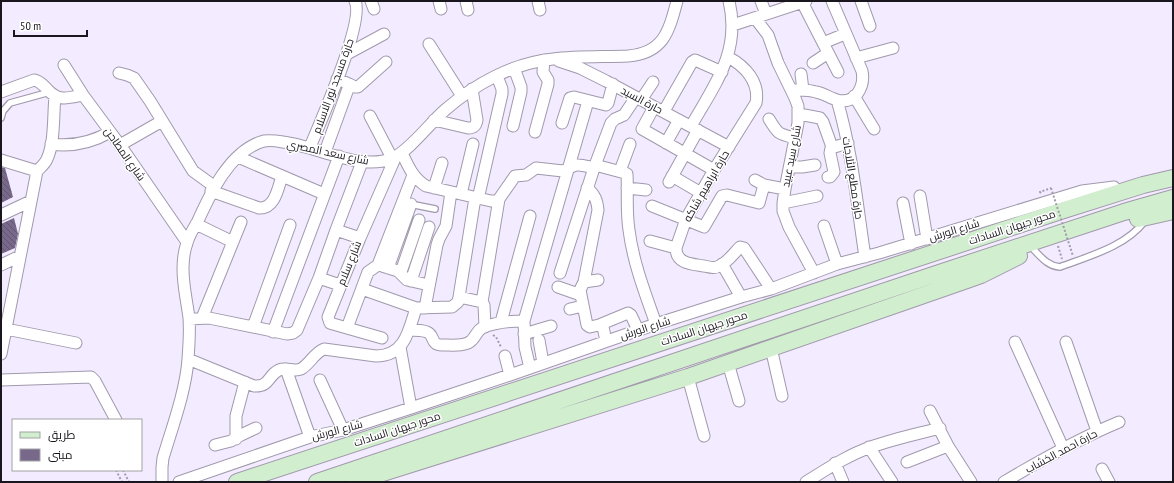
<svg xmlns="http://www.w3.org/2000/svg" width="1174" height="483" viewBox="0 0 1174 483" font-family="'PT Sans Narrow',Cairo,sans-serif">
<defs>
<pattern id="building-back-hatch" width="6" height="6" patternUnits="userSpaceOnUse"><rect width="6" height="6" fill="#78698b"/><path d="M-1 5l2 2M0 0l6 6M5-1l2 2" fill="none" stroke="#625571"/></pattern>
</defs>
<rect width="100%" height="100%" fill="#f3ebff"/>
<path fill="url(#building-back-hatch)" d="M1 167 5 168 13 197 1 203Z
M14 218 18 234 15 248 1 254V224Z"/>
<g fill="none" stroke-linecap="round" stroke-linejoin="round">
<g stroke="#a199ac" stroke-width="8">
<path id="lane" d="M1 118 3 111 10 103 50 92
M410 204 435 209
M1034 250C1042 258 1048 266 1060 267 1089 256 1125 247 1145 221"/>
</g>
<g stroke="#a199ac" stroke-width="13">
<path id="street" d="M371 1 374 9
M439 1 441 9
M466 1 468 10
M538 1 540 10
M761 1 766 14
M861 1 870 26
M802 2 838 72
M755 18 768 35 778 63 795 98 798 106V123L785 189 783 203V211L789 227 814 273
M733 25 806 1
M823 43 845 34
M429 44 462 96
M347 54 384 34
M728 57C745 66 760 82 756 103L714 170 686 219 676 248C676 264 692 264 704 266 709 267 715 269 719 266 727 263 734 253 740 247L744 248 771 289
M856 58 893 48
M559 61 580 68 606 81 729 147
M813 63 828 53
M64 65 83 95 120 145 187 242
M119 73 127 75 134 78 150 101 193 171 215 187
M801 74 803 90
M349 84 355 87H358L386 62
M791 90C800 90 808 89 816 92 823 93 830 98 837 100 856 105 865 86 862 71L832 1
M1 92 34 80C40 81 43 85 47 89 58 102 68 98 83 95
M854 96 874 129
M641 100 653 82
M837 100C852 151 857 204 865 257
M654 107 642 129 714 170
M664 111 692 62 695 60 722 72
M799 114 820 118 823 122 832 147
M370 116 392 158
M769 119C778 134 778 134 795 138
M434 120 468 128C474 128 476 126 477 120L472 89
M562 123 570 98 574 97 606 105 608 103 613 84
M513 126 521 92V87L514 68
M691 126C715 84 741 52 729 1
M535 132 548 84V80L543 72 544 60
M666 143 679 120
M51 144C73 147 91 143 110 132
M120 145 162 121
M310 147C320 123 365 21 355 1
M325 152 349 86 347 83 337 79
M402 153C408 166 413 178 426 186L491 201H496L499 199 515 176 526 175 536 168 563 171C578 163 577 164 594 168
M238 157 324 194
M1 160 37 171
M595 165 625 173 627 174C628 193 626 211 629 230 633 262 645 293 656 324
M790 167H802L815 165
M620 171 630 144
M672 176 701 193
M828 177H830L834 172 830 153 831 148 848 143
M755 180 764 185 785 189
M669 182 698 130
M434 188 442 163
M627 188 646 190
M211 191 259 208C275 209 278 188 282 176
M461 194 473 144
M920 196 927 239
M478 199 502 94V89L497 76
M783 203 817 196
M903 203 911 244
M652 206 704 227 722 196 727 195 759 203 764 185
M1 215 31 201
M196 224 233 242
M824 226 837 264
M336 230 360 238
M650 241 676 248
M722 264 741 297
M1 265 20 256
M382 266 398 271 407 280 429 285
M388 268 411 204
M401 272 419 220
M560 273 594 168 611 123 615 119 624 115 636 97
M319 278 340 285
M598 280 584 282 580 290 587 325 590 327 599 325 603 327 606 341
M411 281 429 227
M584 282 598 210C597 200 595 195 587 188
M558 287 581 295
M362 289 416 308 452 307 458 302 459 297 475 198
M459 297 482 302 484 305 485 327
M482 302 499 199
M425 308 437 245 439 239 446 226 451 192
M570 309 583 306
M202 318 241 222
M189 319 209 318 287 334 293 333 297 330 319 278 336 230 362 162
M501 322 530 216
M599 325 628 313 631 315 638 330
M253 327 290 225
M347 328 368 272 378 265 413 175
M6 329 76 343
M409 330C415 330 422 330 427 332 435 335 430 345 442 345 451 345 466 347 472 340 476 336 477 331 482 328 495 322 510 321 524 321
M273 332 339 156
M524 334 551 326
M382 338 333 324 330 323 328 317 360 238 396 156
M539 340 543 363
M1015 342 1063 448
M1066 342 1097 431
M400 347 411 408
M771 348 782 396
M1 354 37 171C41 167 45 164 47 159 55 142 53 115 55 97
M505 356 510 375
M188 359 254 386C270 387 268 375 279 370 286 367 294 372 301 369 310 364 314 353 324 349L376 356C405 356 409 330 416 308
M728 363 739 401
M530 368 525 347 524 321 588 101
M286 369 310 437
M688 377 704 436
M1 380 91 377 95 381 116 420
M320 380 343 430
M930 411 948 446 971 482
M236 439V416L245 382
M215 445 231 441 241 435 256 428
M869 447 892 482
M907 462 948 446
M835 463 843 482
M1102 469 1109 482
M162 482V467L163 458C172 428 186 390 188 359 189 346 190 331 189 318 187 302 183 286 183 269 183 261 184 251 187 243 189 236 193 229 197 223 210 194 230 150 264 141 270 140 277 141 283 142 317 146 360 172 393 158 410 150 430 123 445 110 475 84 513 63 553 59 577 56 603 57 628 56 664 53 669 31 677 1
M179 482 310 437 343 430 411 408 510 375 656 324 741 297 771 289 837 264 879 253 1082 191 1114 187
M806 482C827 469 848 455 871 447 893 439 917 434 940 428
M1004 482C1041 460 1078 439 1119 422"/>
</g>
<g stroke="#a199ac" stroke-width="18">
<path id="secondary" d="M1138 219 1173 211
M237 482 1064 210 1143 185 1173 178
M317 482 933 275 1124 212 1173 198
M354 482 688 377 967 280 981 275 1019 256"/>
</g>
<path stroke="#a19baa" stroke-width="2" stroke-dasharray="2 2" stroke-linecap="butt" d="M1041 193 1040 192 1051 188
M1058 246 1062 259
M493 335 496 337 501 347
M116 470 122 482
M123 470 129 482"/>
<use href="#lane" stroke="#fff" stroke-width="5.5"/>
<use href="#street" stroke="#fff" stroke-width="11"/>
<use href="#secondary" stroke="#d1eece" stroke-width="16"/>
<path stroke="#a19baa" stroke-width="2" stroke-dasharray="2 2" stroke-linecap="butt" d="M1051 188 1073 256"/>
</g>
<g text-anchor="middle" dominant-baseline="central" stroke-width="3" stroke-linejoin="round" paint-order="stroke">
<g font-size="11" fill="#19161d" stroke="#fff">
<text transform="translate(333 86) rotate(-70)">حارة مسجد نور الاسلام</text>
<text transform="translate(642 100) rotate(28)">حارة السيد</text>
<text transform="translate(328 152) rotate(12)">شارع سعد المصري</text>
<text transform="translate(125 154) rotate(55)">شارع المطاحن</text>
<text transform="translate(791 156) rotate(-79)">شارع سيد عبيد</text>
<text transform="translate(853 178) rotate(81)">حارة مطلع الثلاجات</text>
<text transform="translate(706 186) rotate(-60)">حارة ابراهيم شاكه</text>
<text transform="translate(1012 227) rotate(-18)">محور جيهان السادات</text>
<text transform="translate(954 230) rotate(-17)">شارع الورش</text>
<text transform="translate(349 263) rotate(-68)">شارع سلام</text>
<text transform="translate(645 328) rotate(-18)">شارع الورش</text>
<text transform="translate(704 328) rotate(-18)">محور جيهان السادات</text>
<text transform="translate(397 429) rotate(-18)">محور جيهان السادات</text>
<text transform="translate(337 430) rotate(-15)">شارع الورش</text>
<text transform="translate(1061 451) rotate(-28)">حارة احمد الخشاب</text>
</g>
</g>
<rect width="1174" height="483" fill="none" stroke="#19161d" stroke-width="4"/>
<rect x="12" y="419" width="130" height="52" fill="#ffffff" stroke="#a3a2a5"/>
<rect x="20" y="432" width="20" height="6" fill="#d1eece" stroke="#a3a2a5"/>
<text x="48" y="439" font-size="12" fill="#19161d">طريق</text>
<rect x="20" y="449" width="20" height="12" fill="#78698b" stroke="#a3a2a5"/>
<text x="48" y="459" font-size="12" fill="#19161d">مبنى</text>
<path d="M14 30v6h73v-6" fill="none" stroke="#19161d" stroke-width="2"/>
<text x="20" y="30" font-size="12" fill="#19161d" stroke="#ffffff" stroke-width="3" paint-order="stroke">50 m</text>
</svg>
